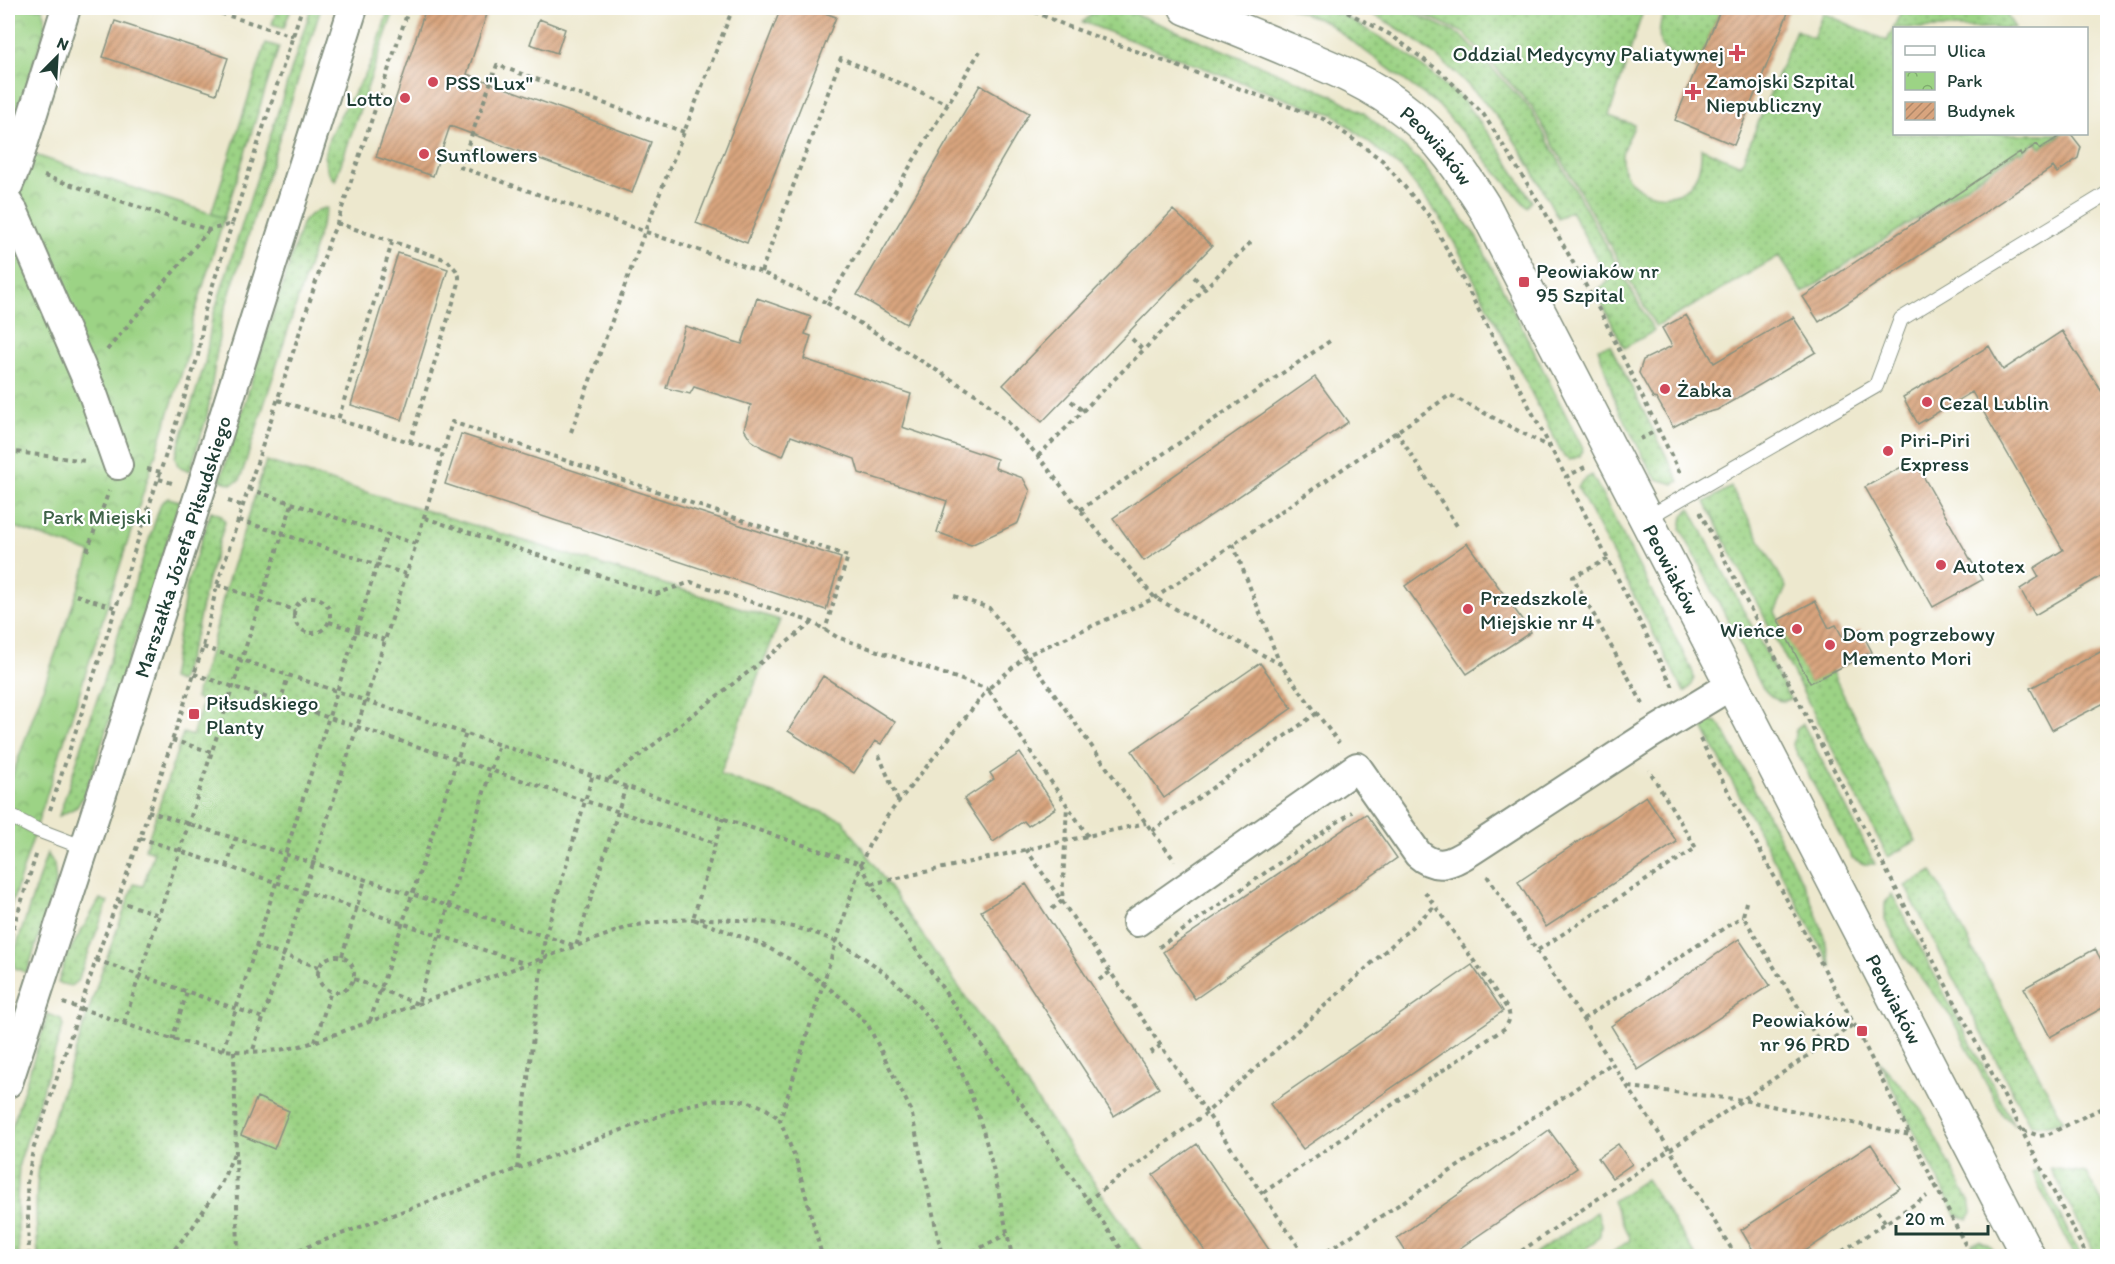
<svg xmlns="http://www.w3.org/2000/svg" width="2115" height="1264" viewBox="0 0 2115 1264" font-family="Itim,sans-serif">
<defs>
<pattern id="grass-dots" width="8" height="8" patternUnits="userSpaceOnUse" patternTransform="scale(1.5)"><rect width="8" height="8" fill="#9cd385"/><path d="M2 2h.1M6 6h.1" fill="none" stroke="#7fac6e" stroke-width="1.8" stroke-linecap="round"/></pattern>
<pattern id="park-crowns" width="20" height="18" patternUnits="userSpaceOnUse" patternTransform="scale(1.5)"><rect width="20" height="18" fill="#9cd385"/><path d="M2 6a3 3 0 1 1 6 0M12 15a3 3 0 1 1 6 0" fill="none" stroke="#7fac6e"/></pattern>
<pattern id="building-hatch" width="6" height="6" patternUnits="userSpaceOnUse" patternTransform="scale(1.5)"><rect width="6" height="6" fill="#d8a47e"/><path d="M-1 1l2-2M0 6l6-6M5 7l2-2" fill="none" stroke="#af8768"/></pattern>
</defs>
<rect width="100%" height="100%" fill="#fff"/>
<filter id="ink" filterUnits="userSpaceOnUse"><feTurbulence type="fractalNoise" baseFrequency=".0167" numOctaves="2"/><feDisplacementMap in="SourceGraphic" scale="12" xChannelSelector="R" yChannelSelector="G"/><feConvolveMatrix kernelMatrix="1 2 1 2 8 2 1 2 1" color-interpolation-filters="sRGB"/></filter>
<filter id="wash" filterUnits="userSpaceOnUse"><feTurbulence type="fractalNoise" baseFrequency=".008" numOctaves="4" result="noise"/><feDisplacementMap in="SourceGraphic" scale="24" xChannelSelector="R" yChannelSelector="G"/><feGaussianBlur stdDeviation="1.35" result="paint"/><feColorMatrix in="noise" values="0 0 0 0 0 0 0 0 0 0 0 0 0 0 0 0 0 1.4 0 .05"/><feComposite in="paint" operator="in"/></filter>
<g filter="url(#wash)">
<rect width="100%" height="100%" fill="#ede8ce"/>
<path fill="url(#grass-dots)" stroke="#5e885c" stroke-width="1.5" d="M278 8H291L284 28 272 24Z
M311 8H321L222 318 207 416 190 471 178 466 175 457 205 363 212 319Z
M389 8H395L335 181C303 152 358 94 370 65 378 47 383 26 389 8Z
M1099 8H1121L1334 96 1364 113 1420 161 1476 236 1583 449 1580 456 1570 460 1564 457 1466 264 1441 219 1403 170 1333 114 1291 101 1083 22Z
M1290 8H1323L1344 16 1403 51 1461 98 1497 145 1532 201 1527 207 1439 106 1326 22Z
M1358 8H1403L1462 36 1530 109 1654 331 1624 348 1596 291 1609 281 1571 211 1558 218C1545 195 1534 171 1520 149 1485 94 1419 32 1358 8Z
M1409 8H1644L1609 116 1634 125C1632 136 1623 143 1622 155 1618 203 1705 217 1701 148L1741 165 1796 30 1813 38 1823 13 1887 41 1903 8H2002L2015 28H1894V134H2062L2041 147 2036 142 2021 153 2019 151 1803 293 1779 256 1656 327 1532 107 1464 33Z
M1665 8H1721L1697 67C1661 53 1652 47 1665 8Z
M266 43 279 47 224 218 211 214Z
M327 208 240 480 231 484 220 480 302 224C308 215 315 209 327 208Z
M1610 345 1679 481 1674 484 1657 479 1652 473 1617 406 1598 348Z
M266 461 780 620 720 774 843 820 1145 1256H38C36 1222 34 1190 41 1156L101 973 134 884 143 886 154 852 145 849 183 733 192 736 203 701 195 698 212 646 225 590Z
M1592 475 1692 670C1696 680 1693 687 1684 692L1578 488 1582 481Z
M1731 487 1786 587 1775 612 1810 682 1832 672 1916 841 1888 857 1705 502Z
M168 498 180 501 86 792 77 807 59 816 161 503Z
M1690 508 1790 699C1778 705 1770 696 1762 687L1681 529 1683 516Z
M211 511 221 515 225 522 206 586 196 633 180 682 171 679 187 584Z
M1704 719 1717 722 1723 729 1808 893 1822 929 1832 968 1700 722Z
M1803 724 1875 864H1864L1852 858 1793 745 1796 730Z
M47 853 54 864 56 882 27 973 15 968 12 960Z
M1932 871 2063 1121 2048 1125H2030L1905 886Z
M1892 894 2014 1125 2003 1115 1951 1017 1902 953 1885 919V903Z
M100 899 108 902 78 980 71 986 58 983 67 955Z
M48 1014 61 1019 63 1026 19 1164 17 1202 19 1256H8V1139Z
M1879 1061 1921 1109 1971 1205 1972 1212 1968 1219 1956 1215Z
M2050 1168 2087 1173 2107 1212V1256H2096Z
M2037 1171 2081 1256H2075L2032 1173Z
M1646 1179 1696 1256H1607L1630 1240 1613 1201Z
M1597 1212 1601 1224 1600 1235 1595 1242 1575 1256H1532Z
M1979 1241 1990 1246 1998 1256H1978L1972 1244Z"/>
<path fill="url(#park-crowns)" stroke="#5e885c" stroke-width="1.5" d="M8 8H42L45 16V29L8 146Z
M8 146 224 218 192 322 187 356 8 916V788L91 553 8 525Z"/>
<g id="blocks">
<path fill="url(#building-hatch)" d="M426 8H489L467 74 651 142 632 193 450 126 433 176 376 157Z
M781 8H811L836 17 747 243 696 223Z
M1721 8H1790L1734 145 1675 120Z
M539 19 565 29 557 53 530 44Z
M115 21 228 58 216 94 103 57Z
M980 85 1029 113 906 324 857 295Z
M2063 134H2071L2081 147 2078 158 2057 173 2053 167 1819 322 1803 297 2020 152 2021 155 2037 144 2040 149Z
M1173 210 1212 246 1042 422 1003 385Z
M398 253 448 269 402 420 351 405Z
M757 298 811 317 805 334 811 336 804 359 911 394 902 427 997 459 995 468 1023 478 1030 491 1018 523 971 545 937 532 947 501 859 473 855 459 791 436 783 456 763 448 751 440 744 429 751 405 694 387 690 394 666 388 685 326 742 344Z
M1686 315 1714 363 1793 317 1816 352 1717 410 1694 416 1673 427 1657 399 1653 398 1639 373 1643 360 1672 346 1662 328Z
M2062 331 2108 401V572L2035 615 2020 589 2039 577 2034 568 2063 550 1972 392 1918 424 1903 397 1989 346 2003 370Z
M1315 377 1348 422 1144 561 1113 518Z
M461 434 841 558 826 610 445 484Z
M1914 460 1982 580 1933 607 1865 487Z
M1467 543 1531 632 1467 674 1405 586Z
M1815 601 1829 628 1836 625 1843 638 1860 629 1872 652 1810 683 1778 620Z
M2108 648V701L2052 730 2030 688Z
M1260 663 1292 708 1164 798 1132 751Z
M823 676 895 722 881 744 875 741 854 773 788 731Z
M1020 753 1056 808 1028 826 1024 821 993 842 964 799 994 779 990 773Z
M1646 796 1677 842 1546 927 1518 882Z
M1366 814 1397 858 1195 999 1163 952Z
M1026 884 1159 1088 1114 1116 981 911Z
M1739 939 1770 985 1638 1070 1611 1026Z
M2095 949 2108 972V1005L2050 1037 2024 988Z
M1472 965 1503 1011 1303 1149 1270 1104Z
M257 1097 289 1111 274 1149 241 1135Z
M1549 1130 1577 1168 1447 1257H1409L1397 1238Z
M1197 1144 1274 1257H1209L1153 1175Z
M1618 1144 1632 1164 1612 1178 1598 1158Z
M1871 1144 1900 1188 1796 1257H1757L1741 1230Z"/>
</g>
</g>
<g filter="url(#ink)">
<use href="#blocks" fill-opacity="0" stroke="#869281" stroke-width="1.5"/>
<g fill="none" stroke-linecap="round" stroke-linejoin="round">
<g stroke="#869281" stroke-width="16">
<path id="lane" d="M1647 518 1876 386 1901 319 2108 193
M8 815 35 829 85 848"/>
</g>
<g stroke="#869281" stroke-width="32">
<g id="street">
<path d="M8 186 16 167 66 8"/>
<path d="M8 203 14 212 93 394 118 465"/>
<path d="M1137 922 1357 767 1418 854C1437 871 1452 863 1471 851L1649 735 1733 684"/>
<path id="s1" d="M8 1083 200 492 353 8"/>
</g>
</g>
<g stroke="#869281" stroke-width="36">
<g id="secondary">
<path id="s2" d="M1186 8C1221 22 1256 36 1291 51 1333 68 1373 84 1408 113 1440 139 1463 173 1485 208L2028 1256"/>
</g>
</g>
<path stroke="#869281" stroke-width="4" stroke-dasharray="4.5 4.5" stroke-linecap="butt" d="M204 8 293 36
M1026 8 1067 26 1326 120 1382 160 1430 217 1566 477
M1339 8 1391 35 1442 73 1484 115 1545 212 1601 313 1680 473
M684 132 497 65 460 167 761 272 827 303 980 51
M44 176 209 230 232 224 302 8
M337 223 447 260 456 270 459 276V283L410 442 338 420 392 243
M761 272 841 58 948 104
M1194 277 1205 288
M827 303 980 397 1008 422 1038 456 1080 510 1155 598 1280 664
M1132 339 1143 350
M107 350 209 230
M278 400 338 420
M1071 401 1083 411
M1396 431 1459 529
M571 432 645 231 733 8
M1640 439 1658 430
M410 442 442 452
M8 451 86 461
M1038 456 1251 242
M1585 467 1566 477 1673 687
M147 469 161 472
M159 479 172 483
M249 489 416 544 252 1053
M228 501 243 506
M1080 510 1330 341
M1700 512 2087 1256
M425 518 656 594 691 582 812 622 837 637 988 689 888 815 869 845 861 864 780 1120 797 1163 822 1256
M239 520 406 574
M416 544 452 422 848 556 825 630
M1233 544 1280 664 1339 743
M87 551 109 491
M1608 559 1573 577 1644 706
M217 585 295 610
M76 595 116 608
M954 596 989 608 1027 655 1146 823 1175 861
M294 615a18 18 0 1 1 36 0a18 18 0 1 1-36 0Z
M329 622 385 640
M203 647 861 864 871 884 1126 1256
M194 674 715 843
M280 703 288 676
M1700 739 1854 1024 1971 1256
M172 740 212 752
M879 755 898 801
M609 779 812 623
M50 810 198 356 205 310 232 224
M148 811 576 946 626 786
M723 817 693 919 761 944 793 961 843 999 868 1025 911 1110 942 1256
M1152 831 1317 713
M1088 836 988 689 1027 655 1155 598 1450 395 1551 448
M140 838 524 963
M1026 849 1305 1256
M227 867 235 839
M1487 876 1670 1150 1736 1256
M871 884 1146 823
M1425 892 1435 906
M118 901 159 915
M1746 902 1743 916 1822 1046
M1052 909 1062 901 1067 806
M8 918 15 920
M8 945 37 852
M255 946 319 967
M1159 947 1352 812
M1538 950 1696 848 1649 770
M318 974a18 18 0 1 1 36 0a18 18 0 1 1-36 0Z
M342 956 365 880
M96 960 263 1018
M354 979 418 1004 499 744
M1099 980 1110 972
M63 1003C147 1028 225 1071 314 1042L628 927C664 919 700 918 737 920 771 922 808 927 838 943 897 972 942 1025 967 1085 989 1138 1000 1200 1012 1256
M1583 1019 1743 916
M370 1021 466 733
M124 1023 292 504
M172 1040 187 992
M315 1042 331 991
M223 1050 387 534
M234 1051 238 1256
M1150 1053 1160 1046
M1629 1087 1743 1100 1910 1135
M2023 1130 2039 1136 2047 1135 2108 1105
M517 1169 545 937 593 774
M1087 1201 1205 1114 1435 906 1507 1008C1511 1016 1510 1020 1505 1028L1261 1194
M1877 1211 1886 1223
M29 1256 27 1183 33 1150 96 960 140 838 203 647 217 585 330 239 337 223 409 8
M169 1256 192 1228 221 1184 235 1151
M282 1256 689 1105C721 1098 755 1094 780 1120
M965 1256 1007 1234
M1320 1256 1558 1101 1612 1063
M1514 1256 1854 1024
M1835 1256 1927 1196"/>
<use href="#lane" stroke="#fff" stroke-width="14"/>
<use href="#street" stroke="#fff" stroke-width="28"/>
<use href="#secondary" stroke="#fff" stroke-width="33"/>
</g>
</g>
<g fill="#d1495b" stroke="#fff" stroke-width="2">
<path d="M1734 44h6v6h6v6h-6v6h-6v-6h-6v-6h6z"/>
<circle cx="433" cy="82" r="6"/>
<path d="M1690 83h6v6h6v6h-6v6h-6v-6h-6v-6h6z"/>
<circle cx="405" cy="98" r="6"/>
<circle cx="424" cy="154" r="6"/>
<rect x="1518" y="276" width="12" height="12" rx="3"/>
<circle cx="1665" cy="389" r="6"/>
<circle cx="1927" cy="402" r="6"/>
<circle cx="1888" cy="451" r="6"/>
<circle cx="1941" cy="565" r="6"/>
<circle cx="1468" cy="609" r="6"/>
<circle cx="1797" cy="629" r="6"/>
<circle cx="1830" cy="645" r="6"/>
<rect x="188" y="708" width="12" height="12" rx="3"/>
<rect x="1856" y="1025" width="12" height="12" rx="3"/>
</g>
<g text-anchor="middle" dominant-baseline="central" stroke-width="4.5" stroke-linejoin="round" paint-order="stroke">
<g font-size="21" fill="#1f3d34" stroke="#fff" text-anchor="start">
<text x="1724" y="53" text-anchor="end">Oddzial Medycyny Paliatywnej</text>
<text x="1706" y="80">Zamojski Szpital<tspan x="1706" dy="24">Niepubliczny</tspan></text>
<text x="445" y="82">PSS "Lux"</text>
<text x="393" y="98" text-anchor="end">Lotto</text>
<text x="436" y="154">Sunflowers</text>
<text x="1536" y="270">Peowiaków nr<tspan x="1536" dy="24">95 Szpital</tspan></text>
<text x="1677" y="389">Żabka</text>
<text x="1939" y="402">Cezal Lublin</text>
<text x="1900" y="439">Piri-Piri<tspan x="1900" dy="24">Express</tspan></text>
<text x="1953" y="565">Autotex</text>
<text x="1480" y="597">Przedszkole<tspan x="1480" dy="24">Miejskie nr 4</tspan></text>
<text x="1785" y="629" text-anchor="end">Wieńce</text>
<text x="1842" y="633">Dom pogrzebowy<tspan x="1842" dy="24">Memento Mori</tspan></text>
<text x="206" y="702">Piłsudskiego<tspan x="206" dy="24">Planty</tspan></text>
<text x="1850" y="1019" text-anchor="end">Peowiaków<tspan x="1850" dy="24">nr 96 PRD</tspan></text>
</g>
<g font-size="21" fill="#1f3d34" stroke="#fff">
<text stroke="none"><textPath href="#s2" startOffset="290">Peowiaków</textPath></text>
<text stroke="none"><textPath href="#s1" startOffset="564">Marszałka Józefa Piłsudskiego</textPath></text>
<text stroke="none"><textPath href="#s2" startOffset="776">Peowiaków</textPath></text>
<text stroke="none"><textPath href="#s2" startOffset="1260">Peowiaków</textPath></text>
</g>
<g font-size="21" fill="#3e6248" stroke="#fff">
<text x="97" y="516">Park Miejski</text>
</g>
</g>
<rect width="2115" height="1264" fill="none" stroke="#fff" stroke-width="30"/>
<rect x="1893" y="27" width="195" height="108" fill="#ffffff" stroke="#a5b1ae" stroke-width="1.5"/>
<rect x="1905" y="46" width="30" height="9" fill="#ffffff" stroke="#a5b1ae" stroke-width="1.5"/>
<text x="1947" y="57" font-size="18" fill="#1f3d34">Ulica</text>
<rect x="1905" y="72" width="30" height="18" fill="url(#park-crowns)" stroke="#a5b1ae" stroke-width="1.5"/>
<text x="1947" y="87" font-size="18" fill="#1f3d34">Park</text>
<rect x="1905" y="102" width="30" height="18" fill="url(#building-hatch)" stroke="#a5b1ae" stroke-width="1.5"/>
<text x="1947" y="117" font-size="18" fill="#1f3d34">Budynek</text>
<g transform="translate(57 57) rotate(24)" stroke="#ffffff" stroke-width="4.5" paint-order="stroke">
<path d="M0-4.5L10 22L0 15L-10 22Z" fill="#1f3d34"/>
<text y="-9" font-size="16" font-weight="bold" text-anchor="middle" fill="#1f3d34">N</text>
</g>
<path d="M1896 1225v9h92v-9" fill="none" stroke="#1f3d34" stroke-width="3"/>
<text x="1905" y="1225" font-size="18" fill="#1f3d34" stroke="#ffffff" stroke-width="4.5" paint-order="stroke">20 m</text>
</svg>
